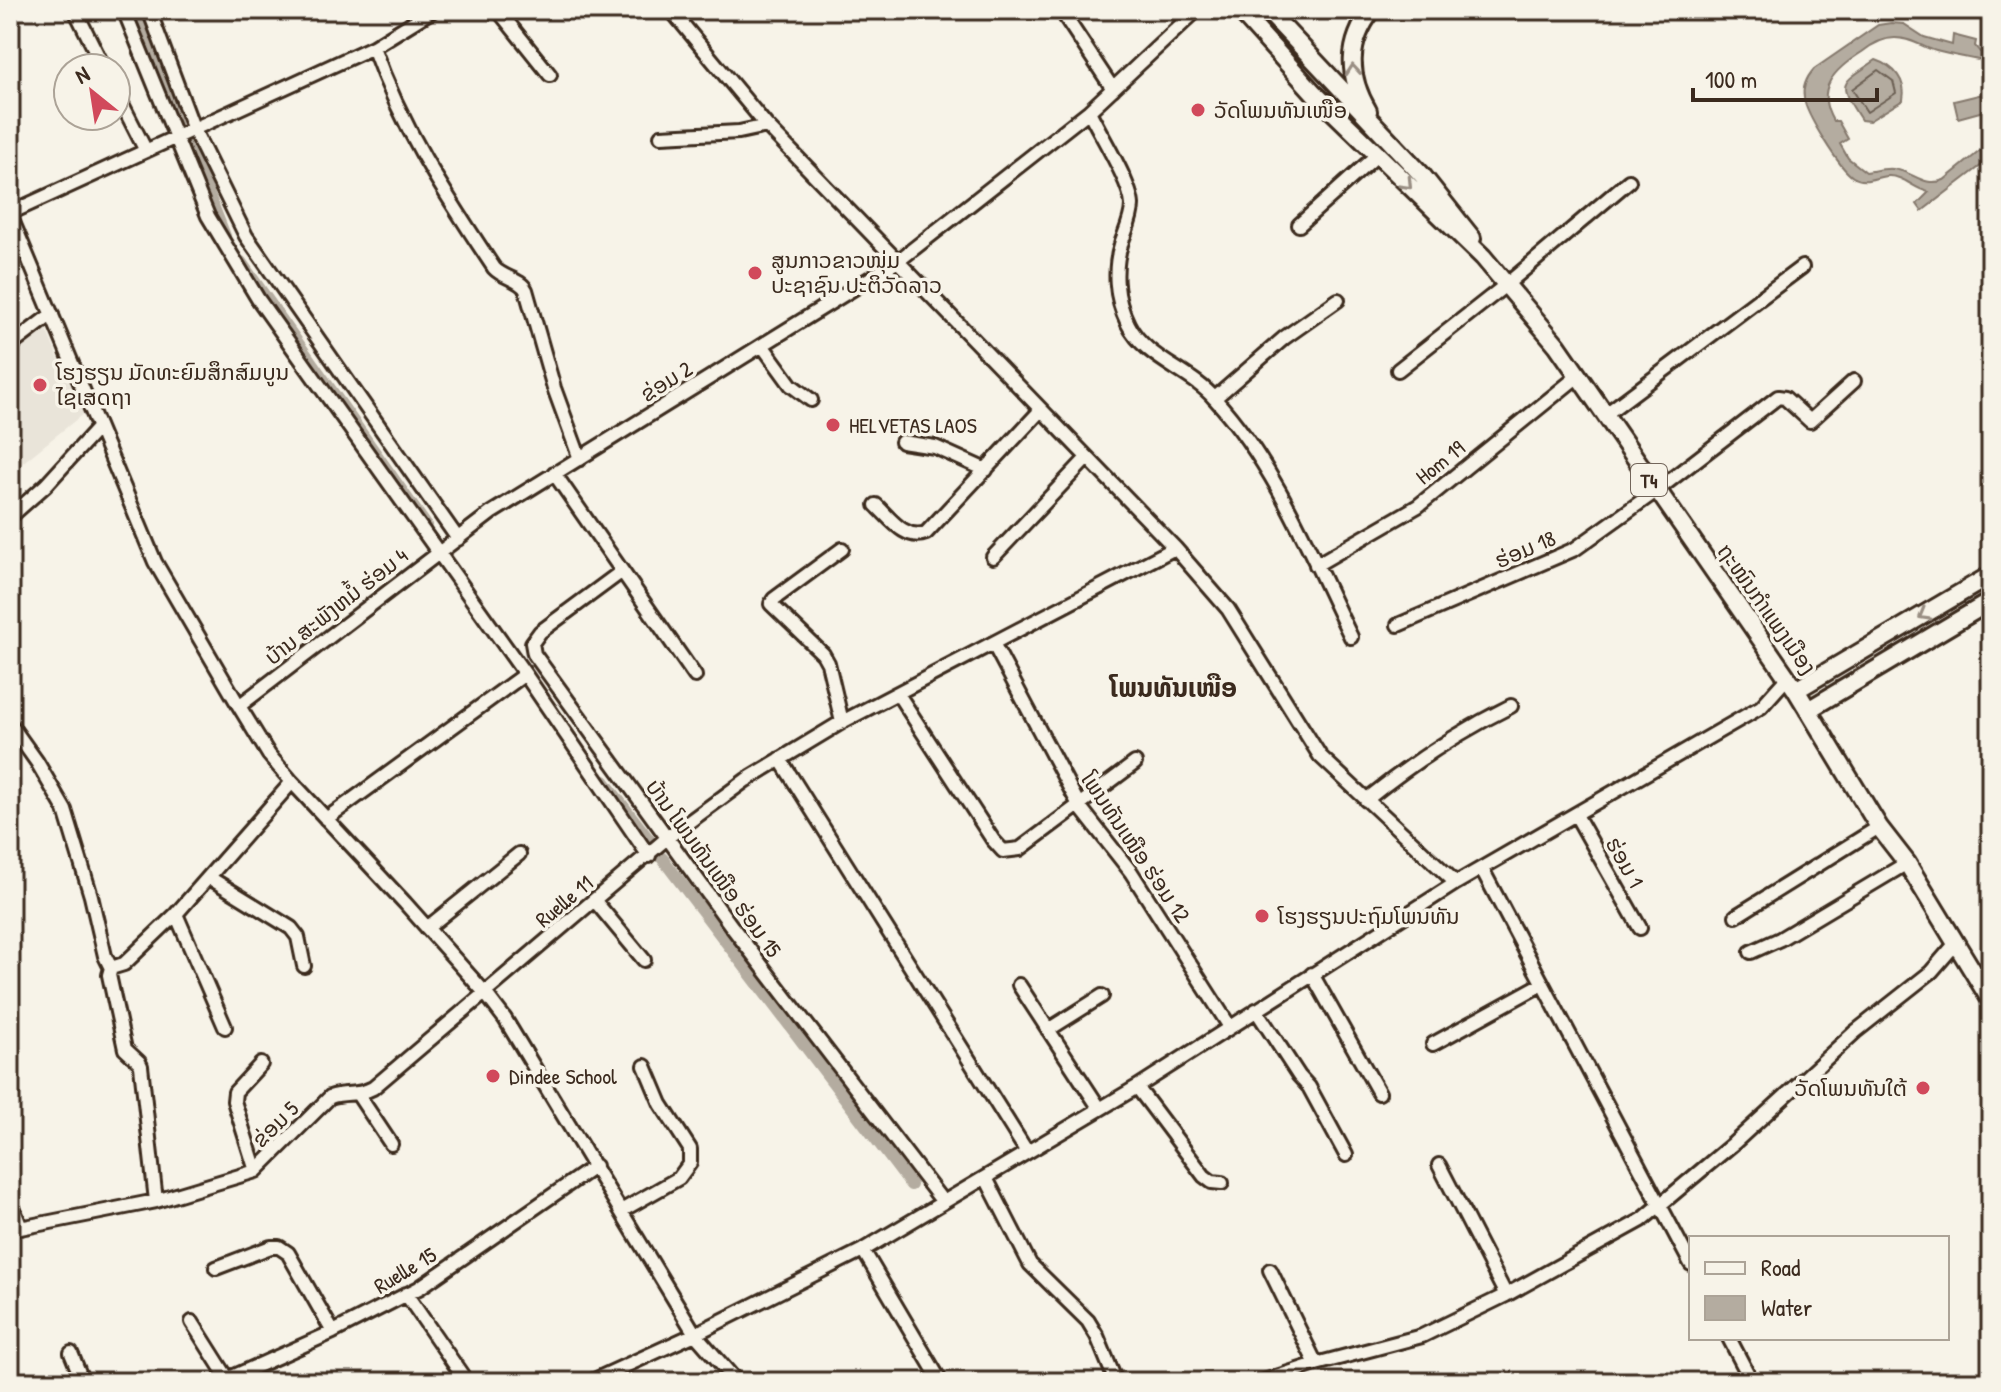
<svg xmlns="http://www.w3.org/2000/svg" width="2001" height="1392" viewBox="0 0 2001 1392" font-family="'Patrick Hand','Noto Sans Lao',sans-serif">
<rect width="100%" height="100%" fill="#f7f3e8"/>
<filter id="ink" filterUnits="userSpaceOnUse"><feTurbulence type="fractalNoise" baseFrequency=".0125" numOctaves="2"/><feDisplacementMap in="SourceGraphic" scale="16" xChannelSelector="R" yChannelSelector="G"/><feConvolveMatrix kernelMatrix="1 2 1 2 8 2 1 2 1" color-interpolation-filters="sRGB"/></filter>
<g filter="url(#ink)">
<path fill="#e9e4d9" d="M45 327 83 414 10 473V356Z"/>
<path fill="#b4aca0" stroke="#84786c" stroke-width="2" d="M1891 23 1904 24 1924 37 1952 45 1953 35 1976 41 1975 46 1980 52H1991V63C1973 58 1954 56 1936 51 1922 47 1911 38 1895 38 1882 38 1872 44 1862 52 1835 69 1814 88 1833 121H1838L1848 139 1840 144 1848 158 1866 172C1874 171 1884 168 1893 169 1913 171 1923 188 1944 180L1991 142V158L1922 211 1917 204 1929 192C1914 189 1904 176 1889 176 1876 176 1866 185 1853 177 1840 169 1805 113 1804 98 1802 87 1807 77 1814 69L1878 25Z
M1876 60C1894 66 1907 81 1903 100L1869 121 1861 120C1836 81 1840 85 1876 60Z
M1991 92V109L1958 118 1954 101Z"/>
<g fill="none" stroke-linecap="round" stroke-linejoin="round">
<path stroke="#6b5e52" stroke-width="2" d="M1878 70 1893 81 1896 93 1867 112 1852 89Z"/>
<path stroke="#b4aca0" stroke-width="12" d="M134 10 181 126
M188 142 225 236
M241 262 426 525
M604 781 650 841
M662 858 911 1185"/>
<g stroke="#3b2a1e" stroke-width="18">
<path id="minor" d="M75 10 104 68
M124 10 208 216 258 299 525 674 649 856
M149 10 194 130 246 236 458 539
M498 10 550 75
M671 10 767 126 1175 548 1228 609 1320 756 1456 883
M1064 10 1066 18 1113 89
M373 47C403 131 446 195 494 268 503 278 520 279 526 290L554 388 580 459
M116 92 146 151
M1089 111C1100 134 1131 183 1132 205 1132 217 1126 230 1122 241 1113 268 1115 298 1128 324 1145 359 1190 370 1215 399 1276 466 1312 557 1351 637
M661 136 739 132 767 126
M10 213 373 47 433 10
M10 215 155 562 239 706 269 755 292 782 405 903 486 994 505 1019 695 1334 737 1382
M1299 225 1378 154
M762 345 791 385 811 400
M10 346 52 314
M1398 370 1507 284 1629 181
M1215 398 1284 338 1338 300
M1606 414 1802 267
M902 442 935 447 986 470
M554 473 695 676
M876 505C890 518 905 541 926 533L1041 410
M10 517 46 485 97 429
M842 549 774 599 771 604 823 654 828 663 842 722
M993 557 1087 458
M1316 565 1418 506 1578 376
M621 572 540 632 532 643 534 654 732 927 943 1202
M1398 625 1575 549 1656 491 1778 397 1785 398 1810 421 1854 381
M993 643 1080 807 1131 872 1230 1027
M898 694 993 840 1003 851 1020 849 1135 763
M239 706 491 513 898 261 1089 111 1197 10
M10 724 37 762 65 810 91 896 105 956 111 968 124 964 176 914 292 782
M780 759 1027 1152
M1366 800C1412 763 1458 732 1511 706
M1576 815 1640 928
M326 819 525 674
M1482 869 1691 1264
M210 878 291 928 298 937 304 966
M595 901 644 960
M176 914 225 1027
M1736 916 1879 827
M427 928 519 854
M1751 952 1780 939 1907 863
M111 968 109 975 125 1049 139 1062 141 1066 156 1201
M1312 974 1379 1093
M1019 985 1100 1109
M1256 1010 1299 1076 1309 1087 1346 1155
M1048 1030 1102 996
M1433 1044 1542 984
M1137 1087 1204 1176 1212 1182 1222 1183
M359 1096 391 1144
M1439 1165 1506 1295
M256 1171 234 1101 235 1092 261 1064
M986 1178 1030 1264 1088 1321 1097 1336 1116 1382
M10 1200 21 1228
M621 1211 679 1178 690 1163V1149L661 1104 645 1066
M10 1230 156 1201 256 1171 330 1097C347 1091 356 1097 373 1088L667 838 746 780 842 722 1175 548
M863 1250 941 1382
M216 1268 271 1247H279L288 1253 333 1332
M1270 1270 1316 1364
M406 1294 462 1375
M192 1322 228 1379
M1729 1338 1752 1382
M71 1353 83 1382
M221 1382 333 1332 419 1288 595 1166
M590 1382 695 1334 863 1250 1137 1087 1456 883 1761 707 1787 678
M1261 1382 1316 1364 1422 1336 1506 1295 1642 1220 1734 1143 1855 1032 1931 972 1956 943"/>
</g>
<g stroke="#3b2a1e" stroke-width="22">
<path id="major" d="M1239 10 1314 93 1483 257 1557 345 1796 690 1879 827 1907 863 1991 1001
M1267 10 1422 175 1472 238
M1368 111C1347 75 1347 43 1372 10
M1796 690 1991 575
M1808 710 1991 601"/>
</g>
<use href="#minor" stroke="#f7f3e8" stroke-width="12"/>
<use href="#major" stroke="#f7f3e8" stroke-width="16"/>
</g>
<defs><path id="oneway-chevron" d="M-2-3.5L2.5 0L-2 3.5" fill="none" stroke-width="1.6" stroke-linecap="round" stroke-linejoin="round" transform="scale(2)"/></defs>
<g stroke="#998e83">
<use href="#oneway-chevron" transform="translate(1353 70) rotate(-95)"/>
<use href="#oneway-chevron" transform="translate(1407 184) rotate(46)"/>
<use href="#oneway-chevron" transform="translate(1924 615) rotate(150)"/>
</g>
</g>
<g fill="#d1495b" stroke="#f7f3e8" stroke-width="3">
<circle cx="1198" cy="110" r="8"/>
<circle cx="755" cy="273" r="8"/>
<circle cx="40" cy="385" r="8"/>
<circle cx="833" cy="425" r="8"/>
<circle cx="1262" cy="916" r="8"/>
<circle cx="493" cy="1076" r="8"/>
<circle cx="1923" cy="1088" r="8"/>
</g>
<g text-anchor="middle" dominant-baseline="central" stroke-width="7" stroke-linejoin="round" paint-order="stroke">
<rect fill="#f7f3e8" stroke="#73665b" stroke-width="2" x="1631" y="464" width="36" height="32" rx="6"/>
<g font-size="20" font-weight="bold" fill="#3b2a1e">
<text x="1649" y="480">T4</text>
</g>
<g font-size="22" fill="#3b2a1e" stroke="#f7f3e8" text-anchor="start">
<text x="1214" y="110">ວັດໂພນທັນເໜືອ</text>
<text x="771" y="260">ສູນກາວຂາວໜຸ່ມ<tspan x="771" dy="25">ປະຊາຊົນ ປະຕິວັດລາວ</tspan></text>
<text x="56" y="372">ໂຮງຮຽນ ມັດທະຍົມສຶກສົມບູນ<tspan x="56" dy="25">ໄຊເສດຖາ</tspan></text>
<text x="849" y="425">HELVETAS LAOS</text>
<text x="1278" y="916">ໂຮງຮຽນປະຖົມໂພນທັນ</text>
<text x="509" y="1076">Dindee School</text>
<text x="1907" y="1088" text-anchor="end">ວັດໂພນທັນໃຕ້</text>
</g>
<g font-size="22" fill="#3b2a1e" stroke="#f7f3e8">
<text transform="translate(666 381) rotate(-32)">ຂ່ອມ 2</text>
<text transform="translate(1440 462) rotate(-39)">Hom 19</text>
<text transform="translate(1525 549) rotate(-23)">ຮ່ອມ 18</text>
<text transform="translate(336 606) rotate(-38)">ບ້ານ ສະພັງຫມໍ້ ຮ່ອມ 4</text>
<text transform="translate(1767 609) rotate(55)">ຖະໜົນກຳແພງເມືອງ</text>
<text transform="translate(1136 847) rotate(56)">ໂພນທັນເໜືອ ຮ່ອມ 12</text>
<text transform="translate(1625 862) rotate(61)">ຮ່ອມ 1</text>
<text transform="translate(714 868) rotate(54)">ບ້ານ ໂພນທັນເໜືອ ຮ່ອມ 15</text>
<text transform="translate(564 901) rotate(-40)">Ruelle 11</text>
<text transform="translate(275 1124) rotate(-45)">ຂ່ອມ 5</text>
<text transform="translate(405 1270) rotate(-31)">Ruelle 15</text>
</g>
<g font-size="26" font-weight="bold" fill="#3b2a1e" stroke="#f7f3e8">
<text x="1173" y="687">ໂພນທັນເໜືອ</text>
</g>
</g>
<rect width="2001" height="1392" fill="none" stroke="#f7f3e8" stroke-width="40"/>
<rect x="20" y="20" width="1961" height="1352" fill="none" stroke="#3b2a1e" stroke-width="3" filter="url(#ink)"/>
<rect x="1689" y="1236" width="260" height="104" fill="#f7f3e8" stroke="#aca397" stroke-width="2"/>
<rect x="1705" y="1262" width="40" height="12" fill="#f7f3e8" stroke="#aca397" stroke-width="2"/>
<text x="1761" y="1276" font-size="24" fill="#3b2a1e">Road</text>
<rect x="1705" y="1296" width="40" height="24" fill="#b4aca0" stroke="#aca397" stroke-width="2"/>
<text x="1761" y="1316" font-size="24" fill="#3b2a1e">Water</text>
<g transform="translate(92 92) rotate(330)"><circle r="38" fill="#f7f3e8" stroke="#aca397" stroke-width="2"/>
<path d="M0-6L14 30L0 20L-14 30Z" fill="#d1495b"/>
<text y="-12" font-size="22" font-weight="bold" text-anchor="middle" fill="#3b2a1e">N</text>
</g>
<path d="M1693 88v12h184v-12" fill="none" stroke="#3b2a1e" stroke-width="4"/>
<text x="1705" y="88" font-size="24" fill="#3b2a1e" stroke="#f7f3e8" stroke-width="6" paint-order="stroke">100 m</text>
</svg>
